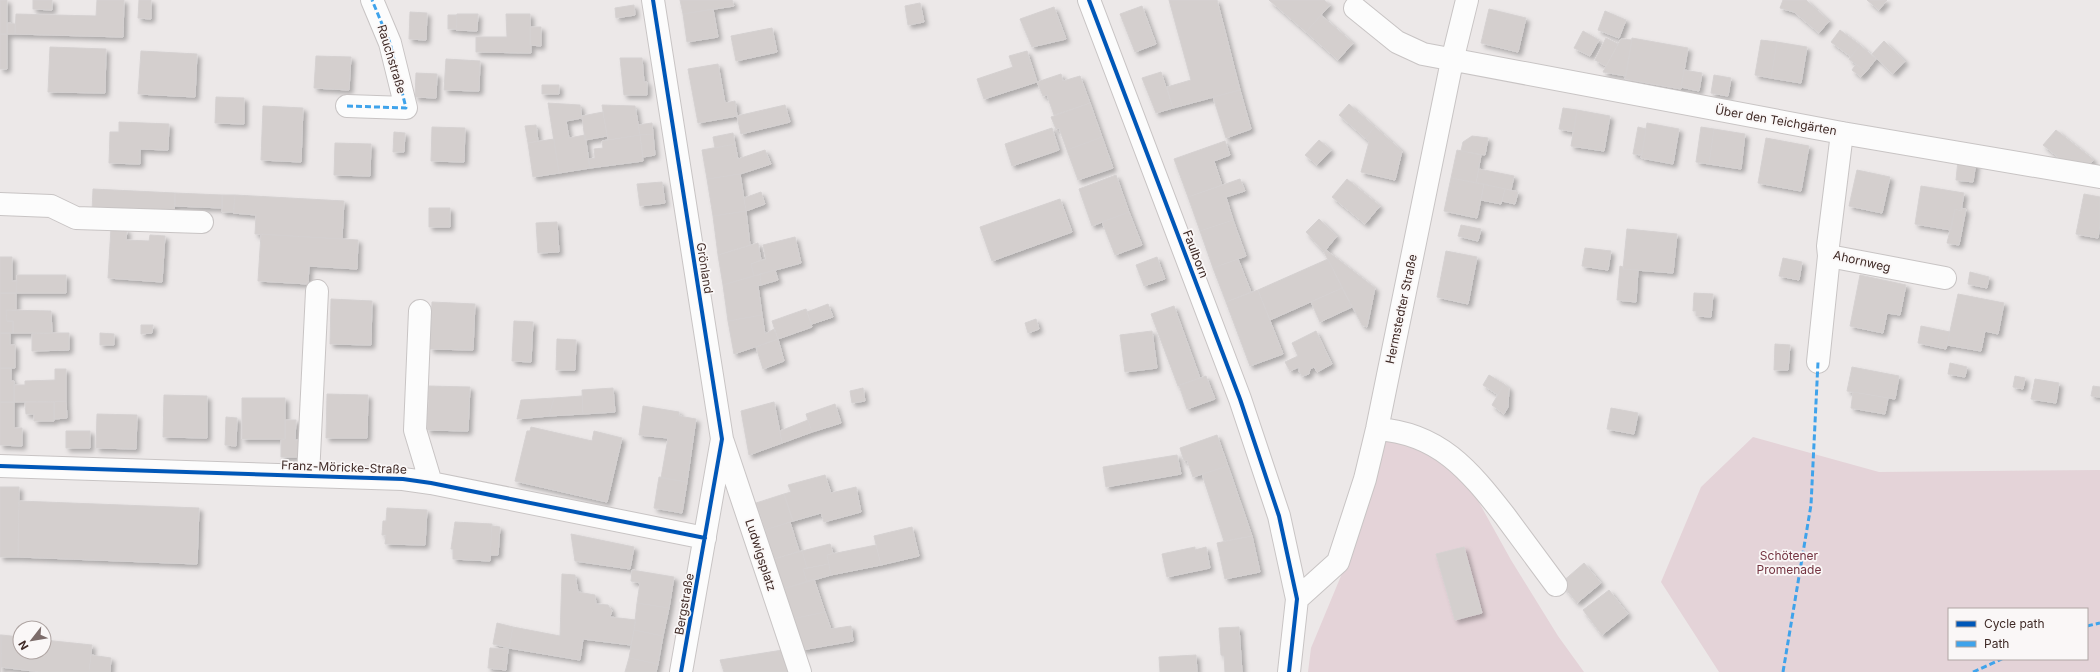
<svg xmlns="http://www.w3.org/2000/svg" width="2100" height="672" viewBox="0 0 2100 672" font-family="Inter,sans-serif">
<defs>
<filter id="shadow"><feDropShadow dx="3.5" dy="3.5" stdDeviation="2" flood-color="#0004"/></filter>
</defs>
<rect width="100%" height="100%" fill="#ece8e8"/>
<path fill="#e4d3d8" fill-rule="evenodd" d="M1388 433 1423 447 1471 488 1511 560 1558 636 1584 672H1308L1311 648 1363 523Z
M1753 437 1879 472 2100 470V672H1719L1661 582 1701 487ZM1949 609H2087V659H1949Z"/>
<path fill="#d4cfce" stroke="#d5d1d1" filter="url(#shadow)" d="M0 0H7V34H0Z
M33 0H52V10L33 9Z
M97 0H124L123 37 15 34 16 14 96 16Z
M139 0H151V19L138 18Z
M680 0H732L734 6 683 14Z
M1169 0H1217L1240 90 1173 108 1167 87 1191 80Z
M1269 0H1324L1330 5 1306 32Z
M1783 0H1806L1829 21 1819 33 1794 12 1780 8Z
M1867 0H1887L1879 10Z
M920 3 924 22 908 25 905 6Z
M634 5 635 15 616 18 615 8Z
M1142 6 1156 44 1135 52 1120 14Z
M1054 7 1066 39 1032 47 1020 19Z
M713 9 718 37 687 42 683 14Z
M1489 9 1526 18 1518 52 1481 43Z
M1605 11 1626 20 1619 38 1598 30Z
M410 12 427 13 426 40 409 39Z
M457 14H478L477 31 456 30Z
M506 14H530L531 53 476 52V37H507Z
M448 15H457L456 29H448Z
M1321 15 1353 43 1338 60 1306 32Z
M7 23 15 24V34H7Z
M530 27H541V46L530 45Z
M772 28 777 52 736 61 731 36Z
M1840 30 1860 45 1851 57 1831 42Z
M1583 31 1599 40 1590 56 1574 48Z
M0 34H7V69H0Z
M1606 38 1618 44 1606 66 1595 60Z
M1632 38 1688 48 1681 89 1625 79Z
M1621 39 1632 40 1626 76 1603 72Z
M1761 40 1777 42 1771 78 1755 75Z
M1884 41 1905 61 1893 74 1872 54Z
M1777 42 1807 47 1801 83 1771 78Z
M1860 45 1876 59 1866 72 1849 59Z
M50 47 106 49 105 93 48 92Z
M141 51 197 54 195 97 138 94Z
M1027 51 1037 82 984 99 977 79 1013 67 1009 56Z
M316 56 351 57 349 90 314 88Z
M620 58H642L644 82H647V95H624Z
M446 59 480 61 479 91 444 90Z
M718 64 725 103 735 101 737 116 698 123 688 69Z
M1856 64 1866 72 1861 77 1852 70Z
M1684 70 1702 73 1699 91 1681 87Z
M1161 72 1173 108 1156 113 1142 78Z
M416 73 437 74 436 98 415 97Z
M1061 74 1063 81 1080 76 1090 103 1054 115 1047 95 1043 96 1037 82Z
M1714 75 1731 78 1728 96 1711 93Z
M542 85H559V94H542Z
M1240 90 1251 129 1226 138 1213 97Z
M216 97 244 98V124L215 123Z
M548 103 580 105 582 118 566 121 569 138 585 135 590 168 559 173Z
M1090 103 1102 137 1067 150 1059 128 1056 129 1051 117Z
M1349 104 1375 127 1365 138 1339 115Z
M602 105 635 106 640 135 608 140Z
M785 105 790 122 741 134 737 116Z
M263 106 303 108 301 162 261 160Z
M1563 108 1577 110 1574 132 1559 129Z
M1577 110 1610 116 1604 151 1571 146Z
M603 112 607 136 585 140 582 116Z
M119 122 169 124 168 150 140 149V164L109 163 110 132H119Z
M652 123 653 134 640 135 638 125Z
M1647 123 1679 129 1673 164 1641 158Z
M536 125 538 141 528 143 525 126Z
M432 127 465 128 464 162 431 161Z
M1375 127 1402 151 1395 180 1361 172 1369 142 1365 138Z
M1638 127 1646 129 1642 155 1633 154Z
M1701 127 1714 129 1709 164 1696 162Z
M1052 128 1059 150 1012 166 1005 144Z
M1714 129 1745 134 1741 169 1709 164Z
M2056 130 2094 160 2086 167 2063 161 2043 145Z
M394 132 405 133 404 152H393Z
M733 133 735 144 715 148 713 137Z
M653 134 655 155 643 157 640 135Z
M640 135 643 161 590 168 588 159 595 158 594 149 603 148 602 141Z
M1472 136 1488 138 1485 155 1461 151 1463 142Z
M1102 137 1113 168 1078 180 1067 150Z
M1766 138 1809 146 1801 191 1758 183Z
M554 139 559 173 533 177 528 143Z
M1319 140 1331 150 1317 165 1305 155Z
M1225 141 1230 155 1214 161 1222 185 1188 197 1174 159Z
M335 143 371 144 370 176 334 175Z
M735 144 738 159 765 150 771 164 740 174 707 179 702 150Z
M1457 150 1481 155 1476 183 1451 178Z
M1958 160 1976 162 1973 182 1956 180Z
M1479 169 1514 176 1511 190 1476 183Z
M1857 170 1890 177 1882 213 1849 206Z
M740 174 746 211 713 216 707 179Z
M1116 175 1129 212 1092 226 1079 189Z
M1451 178 1484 184 1477 218 1444 211Z
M1240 179 1245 191 1226 197 1233 220 1200 231 1188 197Z
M1347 179 1380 206 1365 224 1332 197Z
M662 182 665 203 640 206 637 184Z
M1484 184 1505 189 1501 204 1481 200Z
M1921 186 1964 193 1961 211 1955 209 1951 230 1915 224Z
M93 189 175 193 174 215 92 211Z
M1505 189 1518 192 1515 204 1502 201Z
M761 192 765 204 746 211 744 198Z
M175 193 222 195V208L175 206Z
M2084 194 2100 197V225L2098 238 2076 234Z
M222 195H235L234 212H222Z
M235 195 344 201 342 239 255 234 256 215 233 213Z
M1060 199 1072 232 992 261 980 227Z
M429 208H450V227H429Z
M1961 208 1966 209 1959 245 1947 243 1955 209 1961 211Z
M746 211 750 245 718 255 713 216Z
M1129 212 1142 245 1115 255 1102 222Z
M1319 219 1337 236 1324 252 1306 232Z
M1233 220 1246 256 1213 268 1200 231Z
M557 222 559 252 538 253 536 223Z
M1461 225 1481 229 1478 241 1458 236Z
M111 228 127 230 126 240 149 241 150 235 165 236 162 282 108 278Z
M1627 229 1677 234 1673 273 1623 269Z
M261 234 358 240 357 269 309 266 308 284 258 281Z
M795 237 801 263 754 276 751 264 766 259 763 245Z
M758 243 761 260 751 264 754 276 723 285 718 255Z
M1585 248 1611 251 1608 270 1582 266Z
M1326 250 1375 288 1367 327 1362 325 1324 252Z
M1446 251 1477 257 1468 304 1437 297Z
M0 257H12V281H17L16 293H0Z
M1157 257 1165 279 1144 286 1136 265Z
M1783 258 1802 262 1799 280 1779 276Z
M1238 259 1251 292 1226 302 1213 268Z
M1328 259 1342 288 1270 320 1258 290Z
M1620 266 1623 267V269L1638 270 1636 302 1617 300Z
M775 270 778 280 761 285 760 274Z
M1970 272 1989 277 1987 288 1968 284Z
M760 274 761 285 758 286 762 315 728 321 723 285Z
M17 275H66V293H16Z
M1860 275 1906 285 1900 315 1887 313 1883 333 1850 326Z
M1342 288 1352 307 1320 322 1311 302Z
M1258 290 1283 354 1250 366 1226 302Z
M0 293H16V310H6L7 321H13V333H0Z
M1694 293 1713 294 1711 317 1696 316V311H1693Z
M1958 294 2004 303 1998 334 1985 331 1981 351 1947 345Z
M331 299 372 301 371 345 330 344Z
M432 302 475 304 473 350 430 349Z
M828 304 833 317 812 324 807 312Z
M1174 306 1200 378 1178 386 1151 314Z
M806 309 812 327 778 339 772 321Z
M6 310 51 311 52 333H13V321H7Z
M762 315 765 334 774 329 778 339 734 354 728 321Z
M1036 319 1039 329 1028 333 1025 323Z
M514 321 533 322 531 362 512 361Z
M141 325H153L152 333 141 334Z
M1921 326 1950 332 1946 349 1918 343Z
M1152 331 1157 368 1125 372 1120 335Z
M1316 331 1332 364 1317 372 1314 367 1310 369 1309 374 1302 376 1299 371V367L1290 371 1285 362 1298 356 1292 343Z
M0 333H10V345H15V368H0Z
M52 333H69V350L32 351V334Z
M100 333 114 334V345H100Z
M557 339 576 340 575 370H556Z
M778 339 784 361 763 369 756 347Z
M1775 344 1790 345 1788 370H1774Z
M1950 363 1967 367 1965 377 1948 374Z
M1852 367 1899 376 1895 399 1847 391Z
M0 368H11V381H14V402H0Z
M55 369H66V401L14 402V385H25V381L55 380Z
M1489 375 1504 384 1498 395 1483 385Z
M1206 376 1215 399 1187 409 1179 385Z
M2015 376 2025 378 2023 389 2013 387Z
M2035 379 2059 383 2056 403 2031 399Z
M1504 384 1509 388 1508 407 1504 414 1492 405Z
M429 386 470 387 468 431 427 430Z
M2093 386 2100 387V397L2091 396Z
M613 388 615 412 583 414 582 390Z
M863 388 865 401 852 403 850 391Z
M1853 392 1888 398 1885 414 1851 408Z
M327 394 368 395 367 438H326Z
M164 395 207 396V438L163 437Z
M582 396 583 414 549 416 554 398Z
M242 398H285V439H242Z
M554 398 549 416 517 419 521 400Z
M66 401 67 418 54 419V402Z
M0 402H14V428H22V446L0 445Z
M25 402H54V421H34V414H26Z
M774 402 782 443 749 455 741 411Z
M835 404 841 423 812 432 806 414Z
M643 406 679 412V416L696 419 687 482 661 478 668 438 639 435Z
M1611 408 1638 413 1634 434 1607 429Z
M97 414 137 415 136 449 96 448Z
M226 417 237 418 236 446 225 445Z
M285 420H296L295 440H299V457H281V440L285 439Z
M808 420 812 432 782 443 780 431Z
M531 427 592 441 594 431 622 438 607 502 515 481 527 431H530Z
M66 431H90V448H66Z
M1217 435 1228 466 1193 477 1187 460 1184 461 1180 448Z
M1177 455 1181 474 1106 487 1103 467Z
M1228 466 1252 536 1224 541 1202 474Z
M825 475 831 493 856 487 861 512 824 522 821 513 793 521 784 494 791 492 788 485Z
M659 477 687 482 682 513 654 508Z
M0 487H19L18 557H0Z
M784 494 793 521 765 530 756 503Z
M19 501 199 508 197 564 18 557Z
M387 508 427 510 425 545 385 544 386 535H382L383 521H386Z
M455 522 492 524 490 561 453 559V549H451Z
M790 522 799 551 774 559 765 530Z
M492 526 500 527 498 555H490Z
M912 527 919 556 881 565 874 536Z
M571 534 634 547 630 569 575 561Z
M1252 536 1260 572 1225 579 1217 543Z
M830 544 833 553 827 555 829 564 807 568 802 551Z
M876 545 881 565 831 575 827 555Z
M1195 547V550L1206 547 1210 568 1167 577 1162 554Z
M1464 547 1482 613 1455 620 1436 554Z
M802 551 807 568 803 569 807 582 783 589 774 559Z
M1584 563 1601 583 1577 603 1561 583Z
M829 564 831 575 807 582 803 569Z
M632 570 674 577 669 608 637 603 640 583 631 581Z
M562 574 575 575 578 592 595 595 596 604 608 605 612 611 610 617 636 620 631 645 583 639 580 660 509 648 513 627 560 636Z
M814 579 825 612 792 619 783 589Z
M1609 590 1628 614 1602 635 1583 610Z
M637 603 669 608 663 636 634 630Z
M825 612 831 629 851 626 853 641 802 650 792 619Z
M497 623 513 627 509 648 493 644Z
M1239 627 1242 672H1225L1224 656 1221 655 1219 628Z
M634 630 663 636 658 664 629 658Z
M0 635H2L1 672H0Z
M2 635 20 637V652H44V640L92 645 89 672H41L1 667Z
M490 648 508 649 506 670 488 668Z
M789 649 794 672H724L720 660Z
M91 655 111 658 110 672H89Z
M1196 655 1197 672H1160L1159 657Z
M629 658 658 664 656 672H625Z"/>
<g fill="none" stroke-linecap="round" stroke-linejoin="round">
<g stroke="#c8c4c4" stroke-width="24">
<path id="minor" d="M653 0 722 439 681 672
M1089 0 1240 399 1279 516 1297 599 1289 672
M1355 8 1397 42 1423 54 1842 133 2100 177
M347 106 406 108 390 43 372 0
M1842 133 1828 246 1829 256 1945 278
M0 204 51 206 76 218 202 222
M420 311 415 430 431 483
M1818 362 1829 256
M1377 429C1439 433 1469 470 1505 516 1522 539 1539 562 1556 585
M723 442 800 672
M0 466 403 479 431 483 705 538
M308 476 317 291
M1297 599 1338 562 1365 479 1377 429 1452 61 1467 0"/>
</g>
<use href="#minor" stroke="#fcfcfc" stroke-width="22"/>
<path stroke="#3fa3eb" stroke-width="3" stroke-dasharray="6 3" stroke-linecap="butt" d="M347 106 406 108 390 43 372 0
M2087 626 2100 623
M1783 672 1811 505 1818 362
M1973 672 2002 659"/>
<g stroke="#faf7f7" stroke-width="6">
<path id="cycleway" d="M653 0 722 439 681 672
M1089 0 1240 399 1279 516 1297 599 1289 672
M0 466 403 479 431 483 705 538"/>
</g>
<use href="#cycleway" stroke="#0057b8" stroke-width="4"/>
</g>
<g text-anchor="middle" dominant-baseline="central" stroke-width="3.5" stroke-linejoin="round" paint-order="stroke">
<g font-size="12" fill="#3f2a26" stroke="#faf7f7">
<text transform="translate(392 59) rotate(73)">Rauchstraße</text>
<text transform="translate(1776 120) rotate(10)">Über den Teichgärten</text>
<text transform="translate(1196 254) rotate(69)">Faulborn</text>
<text transform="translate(1862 261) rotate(13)">Ahornweg</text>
<text transform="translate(705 268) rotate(81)">Grönland</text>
<text transform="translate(1401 309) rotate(-78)">Hermstedter Straße</text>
<text transform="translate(344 467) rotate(2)">Franz-Möricke-Straße</text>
<text transform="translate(761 555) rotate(72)">Ludwigsplatz</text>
<text transform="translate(684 604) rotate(-80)">Bergstraße</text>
</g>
<g font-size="12" fill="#733340" stroke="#faf7f7">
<text x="1789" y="555">Schötener<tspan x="1789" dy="14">Promenade</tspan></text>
</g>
</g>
<rect x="1948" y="608" width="140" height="52" fill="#faf7f7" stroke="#afa5a3"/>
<rect x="1956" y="621" width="20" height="6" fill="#0057b8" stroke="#afa5a3"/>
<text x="1984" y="628" font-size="12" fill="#3f2a26">Cycle path</text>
<rect x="1956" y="641" width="20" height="6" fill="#3fa3eb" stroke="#afa5a3"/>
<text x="1984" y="648" font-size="12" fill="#3f2a26">Path</text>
<g transform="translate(32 640) rotate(239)"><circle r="19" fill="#faf7f7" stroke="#afa5a3"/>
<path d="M0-3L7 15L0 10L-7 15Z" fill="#7c6c6a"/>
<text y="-6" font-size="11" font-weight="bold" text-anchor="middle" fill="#3f2a26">N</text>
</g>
</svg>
